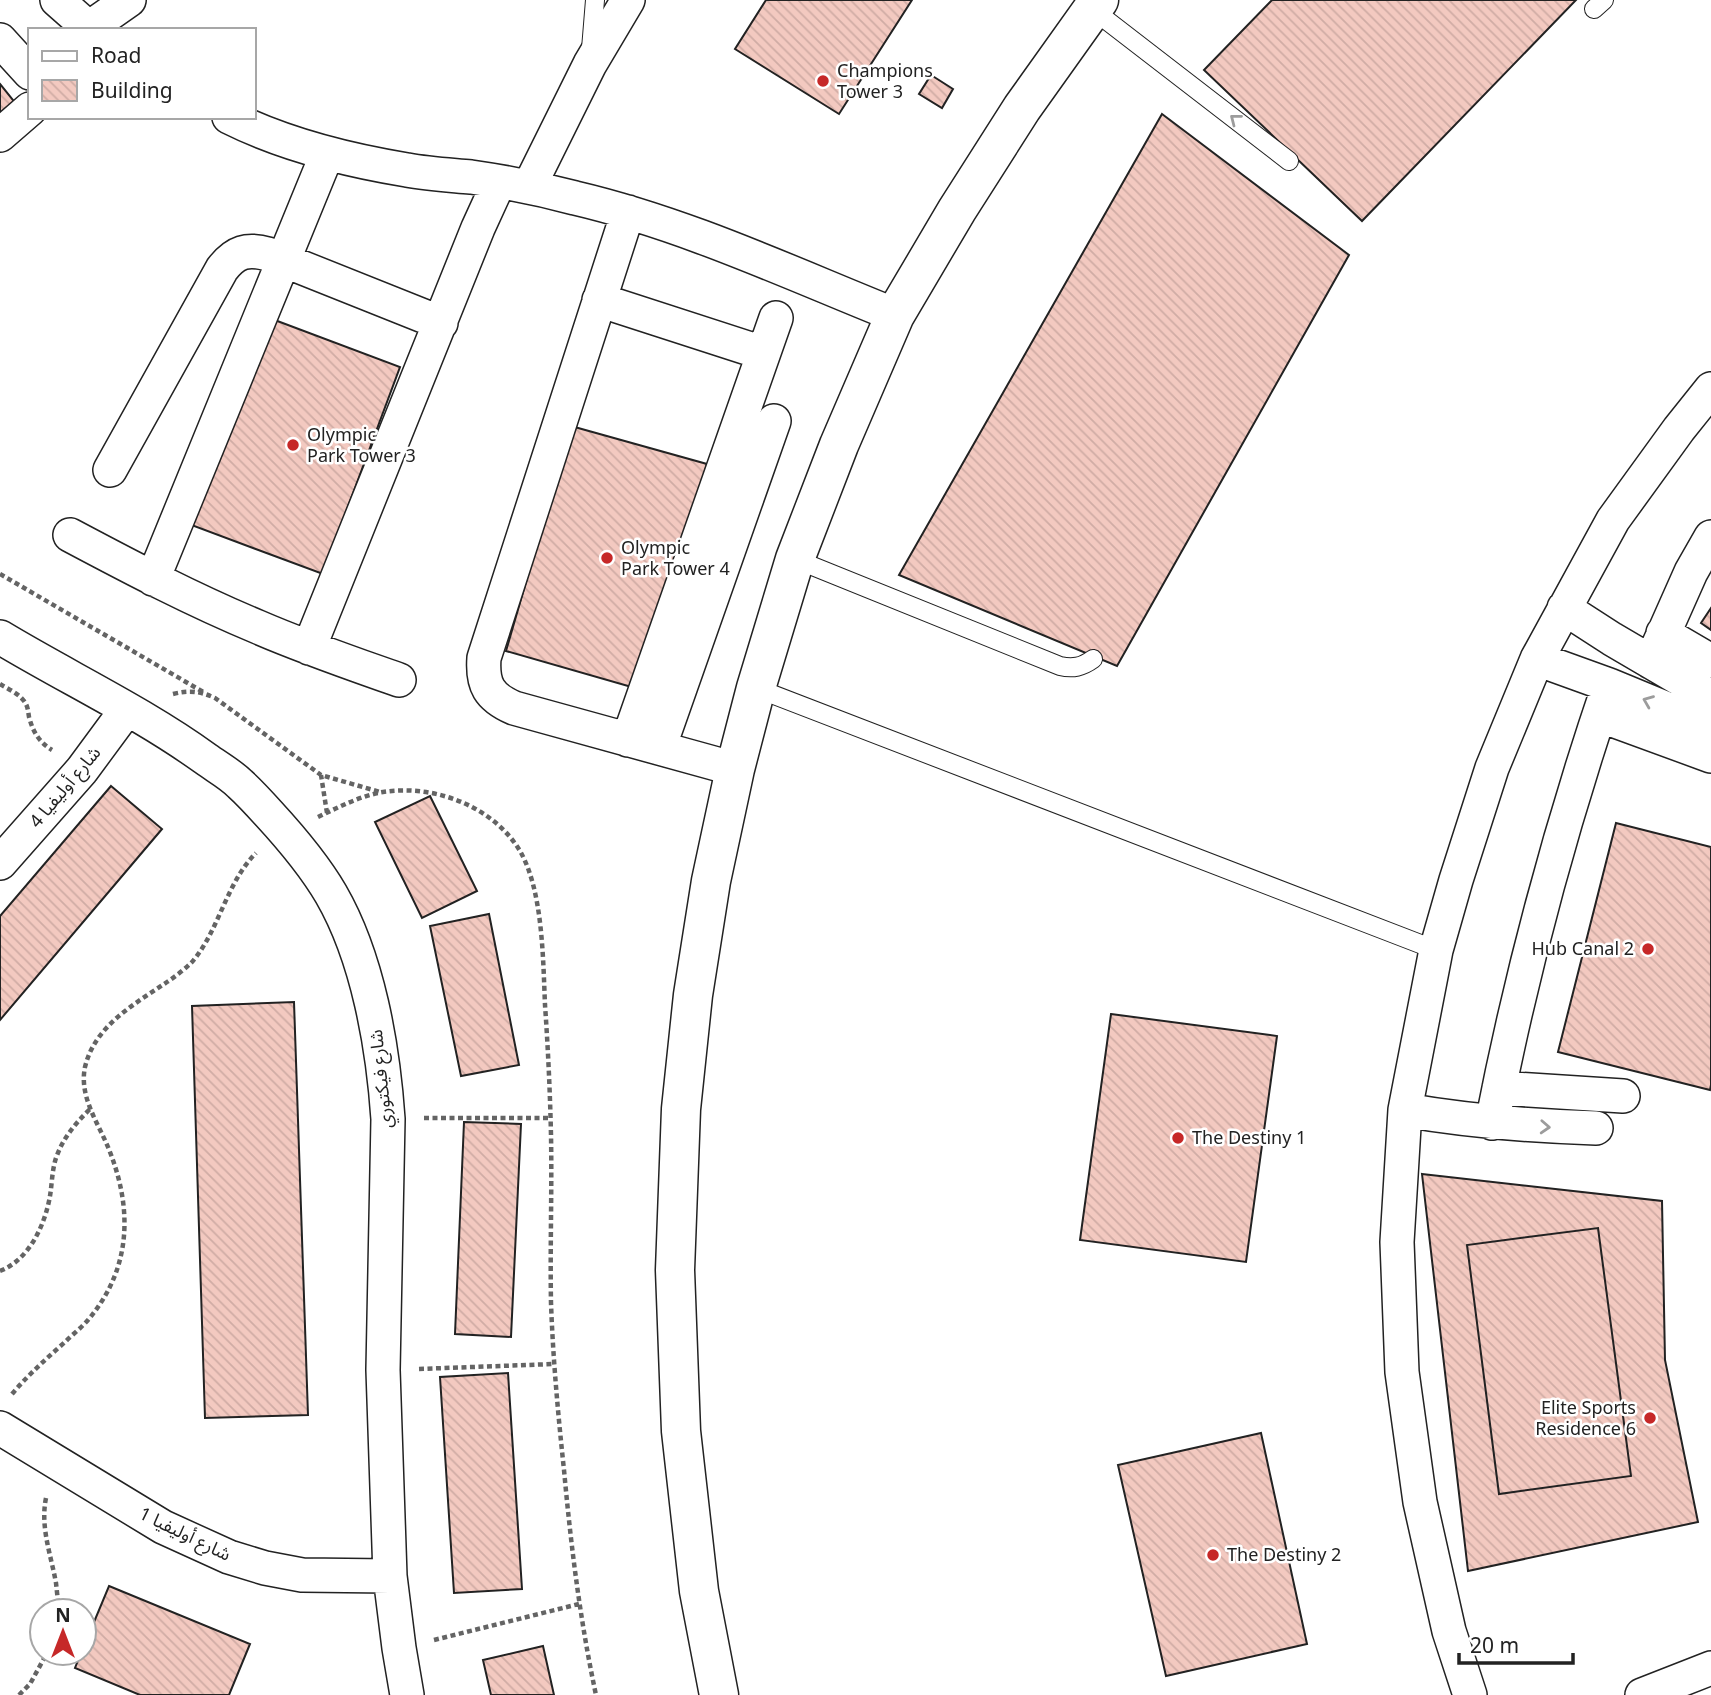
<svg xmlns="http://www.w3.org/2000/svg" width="1711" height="1695" viewBox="0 0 1711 1695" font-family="Georgia,'Noto Sans Arabic',serif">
<defs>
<pattern id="building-back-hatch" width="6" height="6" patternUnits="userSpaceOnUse" patternTransform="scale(1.75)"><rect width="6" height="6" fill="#f3c9c0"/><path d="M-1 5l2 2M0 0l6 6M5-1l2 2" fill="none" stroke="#d0aca5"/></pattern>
</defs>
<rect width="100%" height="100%" fill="#fff"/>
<path fill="url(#building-back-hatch)" stroke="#222" stroke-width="2" fill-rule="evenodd" d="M766 0H912L839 114 735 49Z
M1272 0H1576L1362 221 1204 70Z
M931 75 953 89 942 108 919 94Z
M0 84 17 105 0 119Z
M1162 114 1349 255 1117 666 899 575Z
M264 316 400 367 323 574 186 523Z
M571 426 707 464 642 690 506 651Z
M1711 608V630L1701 623Z
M111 786 162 829 0 1020V916Z
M430 796 477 891 422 918 375 822Z
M1616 823 1711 847V1085L1710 1090 1558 1052Z
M489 914 519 1065 461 1076 430 926Z
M294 1002 308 1415 205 1418 192 1006Z
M1111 1014 1277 1036 1246 1262 1080 1240Z
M464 1122 521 1124 511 1337 455 1334Z
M1422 1174 1662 1201 1665 1360 1698 1522 1468 1571ZM1598 1228 1631 1476 1499 1494 1467 1245Z
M1598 1228 1631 1476 1499 1494 1467 1245Z
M508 1373 522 1589 454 1593 440 1377Z
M1261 1433 1307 1644 1166 1676 1118 1465Z
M109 1586 250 1644 229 1695H140L75 1668 81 1653H84V1646Z
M543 1646 554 1695H491L483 1660Z"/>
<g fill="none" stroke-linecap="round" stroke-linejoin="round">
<g stroke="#222" stroke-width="20">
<path id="service" d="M1092 9 1289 161
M1594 9 1604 0
M591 49 595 0
M795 559 1060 666C1073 669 1082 667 1093 659
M756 688 1436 950"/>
</g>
<g stroke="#222" stroke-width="36">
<path id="minor" d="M57 0 91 30
M89 28 129 0
M0 40 30 73
M229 117C285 145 346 160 407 170 428 174 449 175 471 177 506 182 541 189 575 198 686 224 790 273 895 315
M0 135 30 109
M529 187 590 64 628 0
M628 212 484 658C482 685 489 697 514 708L735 769
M599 300 763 353
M110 470 222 269C235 252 247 248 268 254L441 323
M70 535C132 568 193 600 258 627 304 647 351 663 399 680
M153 579 327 154
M1564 608 1612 639 1711 697
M1663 633 1711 661
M0 637C68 678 141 712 206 759 217 767 230 774 240 784 250 793 260 804 269 814 292 839 314 865 331 894 368 958 383 1046 388 1119L383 1370 390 1576 399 1648 407 1695
M309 648 478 228 499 182
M1537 659 1609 685 1711 727
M1651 662 1691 572 1711 537
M1599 715 1711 756
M628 740 776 318
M659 748 774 421
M0 863 82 770 127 709
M1499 1088 1623 1096
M1405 1110C1468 1121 1531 1126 1596 1128
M1492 1123C1521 974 1560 829 1609 685
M0 1428 163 1527 229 1557 265 1568 302 1575 390 1576
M1470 1695 1449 1631 1420 1502 1402 1372 1397 1242 1405 1110 1436 950 1456 880 1492 768 1537 659 1613 520 1679 429 1711 389
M1642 1695 1711 1668"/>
</g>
<g stroke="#222" stroke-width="41">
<path id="secondary" d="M719 1695 699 1591 681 1431 675 1270 681 1109 693 995 711 881 735 769 756 688 795 559 839 445 895 315 957 210 1022 108 1099 0"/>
</g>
<path stroke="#646464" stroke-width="4.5" stroke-dasharray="5 3.5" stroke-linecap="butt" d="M0 574 205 693
M0 684C8 689 18 693 24 701 28 706 28 711 29 717 33 732 39 742 52 750
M173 694C189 690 200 691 215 698L321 775
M327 813 321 775 380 792
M318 817C339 807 360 796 383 792 434 784 493 806 520 851 543 891 543 959 545 1005 548 1048 550 1091 551 1135 552 1191 550 1247 551 1303 553 1359 558 1414 564 1470 571 1546 580 1620 596 1695
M424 1118H550
M0 1271C29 1260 45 1225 50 1196 52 1184 52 1170 56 1158 63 1138 75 1124 90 1109
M419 1369 554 1364
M12 1394C28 1375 46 1359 65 1342 72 1335 81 1328 88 1320 132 1268 133 1208 108 1147 97 1121 79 1096 85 1067 95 1025 135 1004 167 982 176 976 185 969 192 962 219 931 226 883 256 853
M46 1498C40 1527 51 1555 56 1583 57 1592 58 1602 59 1611
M434 1640 579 1604
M19 1695 30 1684 47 1653"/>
<use href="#service" stroke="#fff" stroke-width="18"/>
<use href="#minor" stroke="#fff" stroke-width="33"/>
<use href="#secondary" stroke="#fff" stroke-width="38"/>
</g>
<defs><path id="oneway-chevron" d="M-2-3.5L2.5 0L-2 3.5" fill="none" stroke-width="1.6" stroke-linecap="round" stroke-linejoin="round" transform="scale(1.75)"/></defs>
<g stroke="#9c9c9c">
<use href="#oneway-chevron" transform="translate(1235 119) rotate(-142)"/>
<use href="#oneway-chevron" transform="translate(1648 701) rotate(-158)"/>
<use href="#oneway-chevron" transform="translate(1545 1127) rotate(3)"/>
</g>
<g fill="#c62828" stroke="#fff" stroke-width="2.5">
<circle cx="823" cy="81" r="7"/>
<circle cx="293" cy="445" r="7"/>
<circle cx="607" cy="558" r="7"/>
<circle cx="1648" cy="949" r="7"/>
<circle cx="1178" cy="1138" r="7"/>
<circle cx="1650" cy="1418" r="7"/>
<circle cx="1213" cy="1555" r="7"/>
</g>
<g text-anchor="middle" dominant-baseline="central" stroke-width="5" stroke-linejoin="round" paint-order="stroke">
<g font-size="18" fill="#222" stroke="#fff" text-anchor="start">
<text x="837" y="71">Champions<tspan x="837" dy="21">Tower 3</tspan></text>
<text x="307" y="435">Olympic<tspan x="307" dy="21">Park Tower 3</tspan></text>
<text x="621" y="548">Olympic<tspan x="621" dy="21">Park Tower 4</tspan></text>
<text x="1634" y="949" text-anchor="end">Hub Canal 2</text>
<text x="1192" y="1138">The Destiny 1</text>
<text x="1636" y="1408" text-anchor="end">Elite Sports<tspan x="1636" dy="21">Residence 6</tspan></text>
<text x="1227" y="1555">The Destiny 2</text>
</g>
<g font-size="18" fill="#222" stroke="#fff">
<text transform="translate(65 787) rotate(-50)">شارع أوليفيا 4</text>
<text transform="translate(381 1079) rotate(-96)">شارع فيكتوري</text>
<text transform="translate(185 1534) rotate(26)">شارع أوليفيا 1</text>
</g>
</g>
<rect x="28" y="28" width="228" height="91" fill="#ffffff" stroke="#a7a7a7" stroke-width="2"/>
<rect x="42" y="51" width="35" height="10" fill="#ffffff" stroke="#a7a7a7" stroke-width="2"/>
<text x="91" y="63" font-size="21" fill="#222222">Road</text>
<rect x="42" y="80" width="35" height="21" fill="url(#building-back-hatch)" stroke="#a7a7a7" stroke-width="2"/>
<text x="91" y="98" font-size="21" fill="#222222">Building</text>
<g transform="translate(63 1632)"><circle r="33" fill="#ffffff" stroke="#a7a7a7" stroke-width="2"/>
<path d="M0-5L12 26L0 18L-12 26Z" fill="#c62828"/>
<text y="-10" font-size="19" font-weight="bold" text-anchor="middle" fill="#222222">N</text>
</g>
<path d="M1459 1653v10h114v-10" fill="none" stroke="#222222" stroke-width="3.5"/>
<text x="1470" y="1653" font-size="21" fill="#222222" stroke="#ffffff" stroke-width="5" paint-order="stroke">20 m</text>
</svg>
